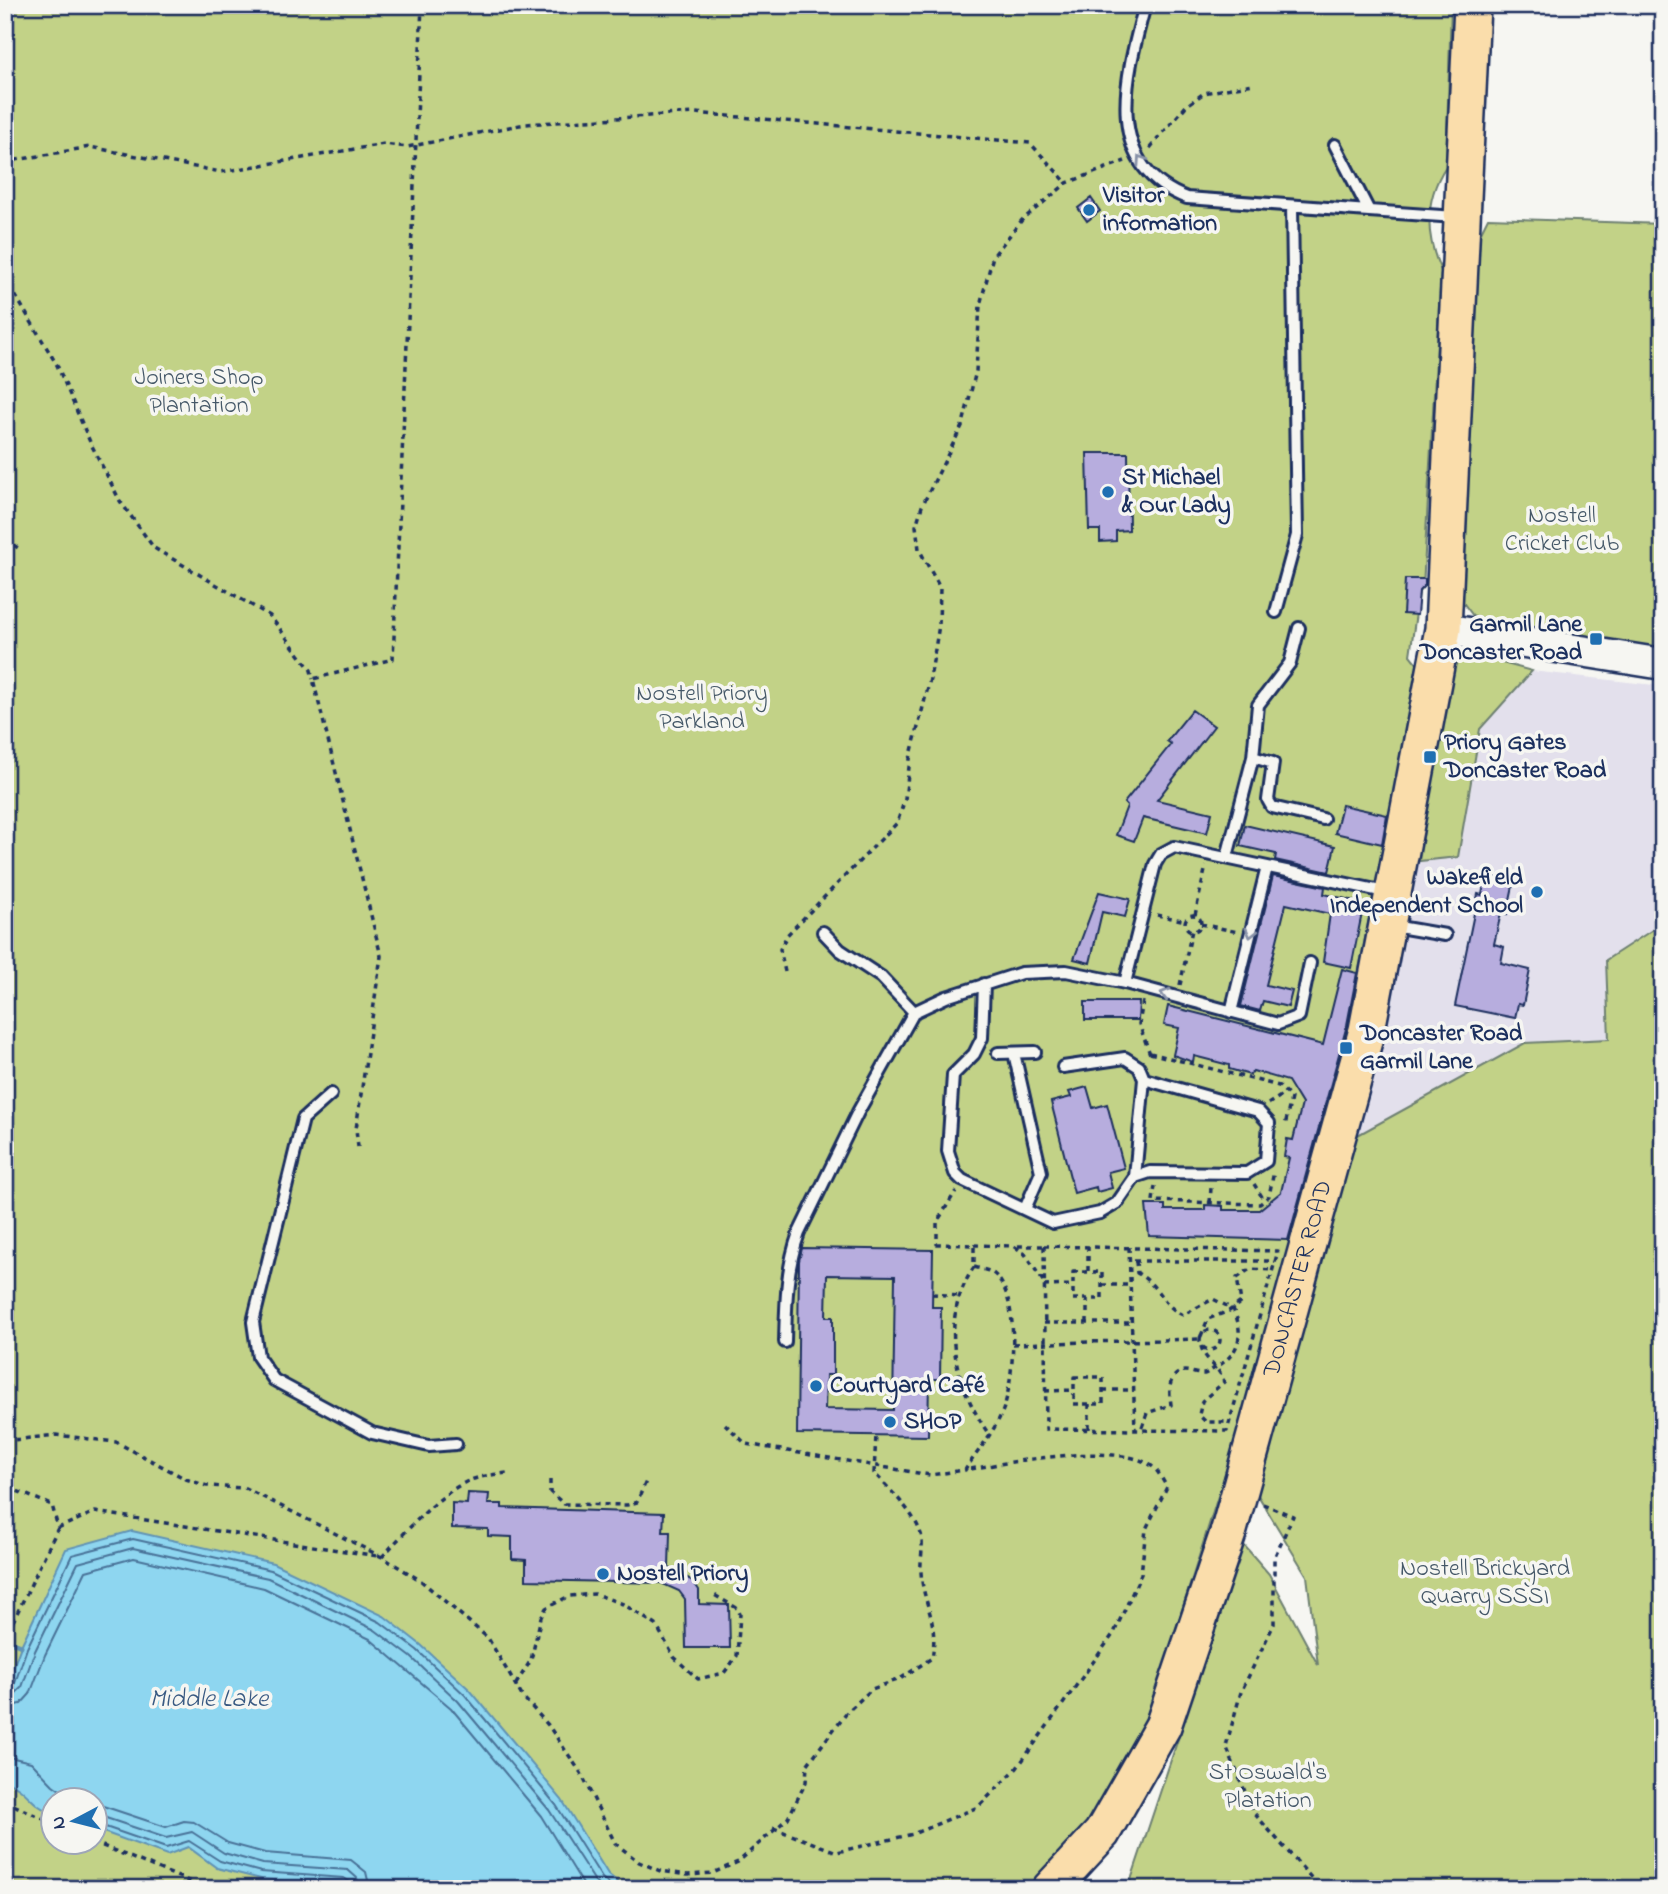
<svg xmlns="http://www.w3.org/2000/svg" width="1668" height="1894" viewBox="0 0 1668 1894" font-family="'Indie Flower',sans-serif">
<rect width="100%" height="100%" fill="#f6f6f2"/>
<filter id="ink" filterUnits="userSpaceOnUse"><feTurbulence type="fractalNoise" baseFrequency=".0143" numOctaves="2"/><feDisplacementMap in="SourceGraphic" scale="14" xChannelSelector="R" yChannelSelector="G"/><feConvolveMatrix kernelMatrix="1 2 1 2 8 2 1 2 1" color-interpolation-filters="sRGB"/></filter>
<g filter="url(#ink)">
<path fill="#e3e0ec" d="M1532 671 1663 686V923L1606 960 1610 1039 1525 1043 1356 1136 1419 861 1458 857 1480 729Z"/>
<path fill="#c2d287" stroke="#6e8072" stroke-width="2" fill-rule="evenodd" d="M5 5H1451L1446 166C1424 200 1425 235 1441 271L1423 587 1419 592 1410 655 1419 666 1341 1060 1236 1439 1148 1718 1099 1819 1027 1889H5ZM52 1800H94V1842H52Z
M1488 218 1663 224V649L1474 617 1458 596 1480 234Z
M1454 650 1532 671 1480 729 1458 857 1419 861Z
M1663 923V1889H1128L1243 1544 1269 1574 1318 1665 1307 1576 1256 1492 1356 1136 1525 1043 1609 1039 1606 960Z"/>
<path fill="#8ed6f0" stroke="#6093b6" stroke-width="2" d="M132 1531 273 1563 384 1616 421 1645 470 1690 562 1800 608 1874 626 1889H378L261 1879 217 1868 188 1847 167 1855 95 1829 94 1800H52V1813C31 1806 26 1787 5 1781V1689L21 1646 66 1549Z"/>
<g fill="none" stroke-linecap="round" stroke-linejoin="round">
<path stroke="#497298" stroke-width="2" d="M5 1688 15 1683 27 1648 72 1555 133 1539 271 1570 380 1622 417 1650 465 1695 556 1805 602 1878 614 1889
M5 1696 15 1694 22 1687 35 1651 78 1563 133 1548 268 1578 375 1630 411 1657 458 1701 549 1810 600 1889
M5 1707 21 1704 30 1694 45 1655 86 1571 134 1558 264 1588 370 1639 451 1708 541 1816 586 1889
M5 1756 31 1762 53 1785 74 1800
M94 1803 166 1827 184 1821 194 1822 228 1843 265 1853 351 1860 366 1872 370 1889
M94 1814 166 1838 192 1832 224 1853 263 1864 348 1870 357 1878 360 1889
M94 1823 166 1848 189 1841 220 1861 261 1872 344 1878 350 1882 351 1889"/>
<path stroke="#6093b6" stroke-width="5" d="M5 1639 21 1646"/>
</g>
<path fill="#b7adde" stroke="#1b2f5e" stroke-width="2" fill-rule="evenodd" d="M1091 198 1100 211 1087 221 1078 208Z
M1087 453H1128L1129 530 1116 531V541L1100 542V530H1089Z
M1405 579H1425V585L1419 591 1417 615 1403 614Z
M1192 710 1214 726 1157 800 1212 813 1207 833 1143 818 1134 841 1116 835 1127 806 1124 803 1171 744 1167 741Z
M1342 805 1387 815 1382 844 1335 833Z
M1245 825 1335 846 1329 872 1275 860 1276 854 1240 846Z
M1273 876 1325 887 1324 894 1364 903 1351 968 1323 962 1330 914 1286 904 1266 985 1292 991 1288 1007 1263 1001 1260 1011 1241 1006Z
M1495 877 1514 881 1507 914 1501 913 1494 944 1504 947 1501 963 1530 970 1523 1005 1518 1004 1515 1018 1455 1006 1478 894 1482 895 1484 884 1493 885Z
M1099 892 1130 899 1125 917 1102 912 1090 963 1074 959Z
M1342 969 1357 973 1347 1025 1288 1240 1149 1236 1146 1205H1165V1210H1205V1205L1223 1206V1210H1259L1281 1192 1289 1158 1284 1157 1287 1139 1293 1140 1302 1104 1288 1081 1253 1071 1250 1075 1229 1069V1065L1194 1056 1193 1062 1173 1055 1179 1028 1164 1025 1168 1006 1323 1045Z
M1085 1002H1139L1138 1020H1085Z
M1087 1087 1093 1108 1107 1104 1124 1168 1108 1172 1112 1188 1097 1192 1096 1187 1074 1193 1051 1102 1071 1097 1069 1092Z
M802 1248 933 1250 932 1307H941L940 1379H929L928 1436 797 1434 799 1261ZM827 1275 895 1276 893 1410 825 1409 826 1375H833V1317H826Z
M468 1493 489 1494 488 1504H502V1508L664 1513 663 1532H670L669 1568 693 1581 699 1590V1604L729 1605 730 1648H686L685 1599 679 1591 661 1583 526 1580V1560L512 1559V1537L488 1536V1529L452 1528V1503L467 1504Z"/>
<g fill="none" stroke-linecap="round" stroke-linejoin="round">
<g stroke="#1b2f5e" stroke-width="16">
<path id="service" d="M1145 5C1127 73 1100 165 1187 198L1369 211
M1335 145 1369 211 1456 217
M1276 612 1297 535 1292 206
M1253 757 1273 763 1268 800 1272 807 1323 819
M1227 857 1253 757 1258 705 1290 663 1299 628
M1393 926 1445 935
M823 932 840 950 881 977 914 1012
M1310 963 1299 1016 1278 1024 1125 983 1155 864 1161 854 1174 847 1390 893
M984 984 982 1038 974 1054 953 1075 948 1151 955 1173 962 1180 1053 1223 1100 1213 1117 1203 1135 1177 1150 1172 1247 1173 1266 1161 1269 1123 1258 1111 1144 1079 1139 1067 1125 1058 1063 1067
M1231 1012 1267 867
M998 1053 1035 1052
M1014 1053 1041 1172 1025 1209
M331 1094 303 1119 253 1322 258 1357 274 1380 372 1433 429 1446 456 1444
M1135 1177 1144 1079
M785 1342C786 1305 786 1268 799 1233L858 1112 914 1012 946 997 1021 973 1066 971 1125 983"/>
</g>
<g stroke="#1b2f5e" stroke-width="35">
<path id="secondary" d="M1443 629 1663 664"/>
</g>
<g stroke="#1b2f5e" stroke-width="40">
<g id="trunk">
<path id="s1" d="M1050 1889 1102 1833 1163 1726 1229 1530 1367 1030 1443 629 1472 5"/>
</g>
</g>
<path stroke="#1b2f5e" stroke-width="3.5" stroke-dasharray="5 5" stroke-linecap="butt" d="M1150 148 1186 106 1204 93 1253 84
M5 162 90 147 221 172 384 144 407 147 525 124 695 113 1030 143 1067 183
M5 278 57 365 90 442 120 501 154 548 270 616 311 670 313 679
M5 540 18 548
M1157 915 1186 921
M1195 915 1206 866
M1185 923a8 8 0 1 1 16 0a8 8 0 1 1-16 0Z
M1201 924 1238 932
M785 972 780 949 787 935 897 823 905 799 910 759 930 679 939 625 940 588 919 549 916 526 922 506 963 424 976 371 980 305 993 256 1022 220 1067 183 1125 161
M1180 985 1192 930
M1143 1001 1139 1024 1150 1054
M1150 1053 1279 1086 1291 1098 1285 1126
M1268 1104 1287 1092
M358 1147 356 1129 381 956 313 679 393 659 422 5
M1254 1184 1264 1200
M1155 1186 1153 1201 1260 1204 1269 1196 1274 1171
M1210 1203 1211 1187
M974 1245 1014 1246
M1044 1246 1278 1251 1227 1431 1046 1429Z
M1088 1246V1272
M1129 1247 1135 1430
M1134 1261H1275
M1136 1261 1137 1273C1160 1286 1161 1305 1183 1315L1213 1299 1233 1309C1244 1332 1241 1352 1218 1366 1214 1368 1208 1373 1204 1374 1194 1375 1185 1367 1177 1374 1167 1381 1170 1395 1171 1405L1147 1413 1141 1430
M974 1267C938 1321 954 1383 988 1433
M1073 1272H1102V1299H1073Z
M1043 1281 1025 1254 1014 1246H1044
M1102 1285H1130
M1044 1286 1073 1285
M932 1294 959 1296
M1044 1323H1131
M1087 1323V1299
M1200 1340a10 10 0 1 1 20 0a10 10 0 1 1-20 0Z
M1201 1336 1208 1319 1229 1311 1241 1302 1237 1278 1250 1269 1273 1270
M1013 1344 1200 1339
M1201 1346C1205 1362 1220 1367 1224 1382L1202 1401 1199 1415 1206 1422H1229
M1074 1377H1103V1404H1074Z
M1103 1390H1133
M1045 1391 1074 1390
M725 1424 746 1444 930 1475 965 1470C977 1452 995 1431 1003 1410 1014 1381 1021 1296 994 1274 990 1270 980 1269 974 1267V1245L937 1244V1222L956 1191
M1089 1429V1404
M5 1441 56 1435 116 1442 186 1479 207 1486 245 1488 382 1557 420 1580 488 1638 522 1696 548 1725 581 1773 615 1843 639 1862 660 1871 688 1875 713 1873 738 1862 788 1818 806 1782 807 1765 846 1713 872 1689 900 1679 932 1658C939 1620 923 1605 921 1572 920 1560 924 1545 921 1534 914 1512 889 1489 874 1473L876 1435
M5 1477 12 1489 52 1505 58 1528 5 1638
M550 1480V1492L564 1504 627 1505 637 1502 647 1479
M1263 1504 1293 1516 1274 1558V1624L1241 1692 1226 1746 1254 1813 1321 1889
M58 1528 95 1512 377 1556
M382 1557C402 1535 439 1495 464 1483 478 1476 492 1475 507 1473
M516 1684 531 1660 541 1617 546 1608 569 1596 595 1594 623 1604 656 1625 674 1657 698 1679 724 1673 737 1656 740 1614 737 1608 711 1593
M5 1801 52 1823
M773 1828 837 1852 913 1834 978 1807 1017 1768 1114 1633 1141 1574 1146 1529 1167 1487C1163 1481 1160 1474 1155 1469 1127 1439 1004 1463 965 1470
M93 1842 208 1889"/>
<use href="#service" stroke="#f6f6f2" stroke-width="10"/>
<use href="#secondary" stroke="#f6f6f2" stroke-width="30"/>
<use href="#trunk" stroke="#faddab" stroke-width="35"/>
</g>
<defs><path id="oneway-chevron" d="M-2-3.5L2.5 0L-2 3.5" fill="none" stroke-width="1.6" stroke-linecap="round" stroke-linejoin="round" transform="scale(1.75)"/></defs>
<g stroke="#8892a8">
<use href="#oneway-chevron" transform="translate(1141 160) rotate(-124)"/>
<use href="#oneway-chevron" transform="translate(1251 933) rotate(104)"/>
<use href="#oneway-chevron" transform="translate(1165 994) rotate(-164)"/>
</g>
</g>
<g fill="#1f6fb2" stroke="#f6f6f2" stroke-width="2.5">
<circle cx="1089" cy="210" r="7"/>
<circle cx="1108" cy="492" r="7"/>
<rect x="1589" y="632" width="14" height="14" rx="3.5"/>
<rect x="1423" y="750" width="14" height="14" rx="3.5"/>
<circle cx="1537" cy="892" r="7"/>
<rect x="1339" y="1041" width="14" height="14" rx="3.5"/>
<circle cx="816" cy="1386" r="7"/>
<circle cx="890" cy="1422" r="7"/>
<circle cx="603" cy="1574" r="7"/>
</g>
<g text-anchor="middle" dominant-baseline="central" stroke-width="7" stroke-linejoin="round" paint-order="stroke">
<g font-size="24" font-weight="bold" fill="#1b2f5e" stroke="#f6f6f2" text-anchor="start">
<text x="1103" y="196">Visitor<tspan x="1103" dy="28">information</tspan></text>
<text x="1122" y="478">St Michael<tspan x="1122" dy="28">&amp; Our Lady</tspan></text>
<text x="1582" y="625" text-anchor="end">Garmil Lane<tspan x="1582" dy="28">Doncaster Road</tspan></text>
<text x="1444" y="743">Priory Gates<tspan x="1444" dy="28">Doncaster Road</tspan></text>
<text x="1523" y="878" text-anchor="end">Wakefield<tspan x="1523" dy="28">Independent School</tspan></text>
<text x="1360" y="1034">Doncaster Road<tspan x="1360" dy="28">Garmil Lane</tspan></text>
<text x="830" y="1386">Courtyard Café</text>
<text x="904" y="1422">SHOP</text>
<text x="617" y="1574">Nostell Priory</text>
</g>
<g font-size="24" fill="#455868" stroke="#f6f6f2">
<text x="199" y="378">Joiners Shop<tspan x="199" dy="28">Plantation</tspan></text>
<text x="1562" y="516">Nostell<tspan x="1562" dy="28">Cricket Club</tspan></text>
<text x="702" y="694">Nostell Priory<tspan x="702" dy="28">Parkland</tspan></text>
<text x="1485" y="1569">Nostell Brickyard<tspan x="1485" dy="28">Quarry SSSI</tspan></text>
<text x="1268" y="1773">St Oswald's<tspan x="1268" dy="28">Platation</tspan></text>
</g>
<g font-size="24" fill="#1b2f5e" stroke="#f6f6f2">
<text stroke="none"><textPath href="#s1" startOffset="667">DONCASTER ROAD</textPath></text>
</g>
<g font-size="26" font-style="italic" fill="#385982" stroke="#f6f6f2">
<text x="209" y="1700">Middle Lake</text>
</g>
</g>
<rect width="1668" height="1894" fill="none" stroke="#f6f6f2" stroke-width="28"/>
<rect x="14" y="14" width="1640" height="1866" fill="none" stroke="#1b2f5e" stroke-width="2.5" filter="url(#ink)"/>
<g transform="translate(74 1821) rotate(263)"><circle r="33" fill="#f6f6f2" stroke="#9ea6b7" stroke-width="2"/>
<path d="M0-5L12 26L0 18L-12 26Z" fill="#1f6fb2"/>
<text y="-10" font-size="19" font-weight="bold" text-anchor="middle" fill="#1b2f5e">N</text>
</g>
</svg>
